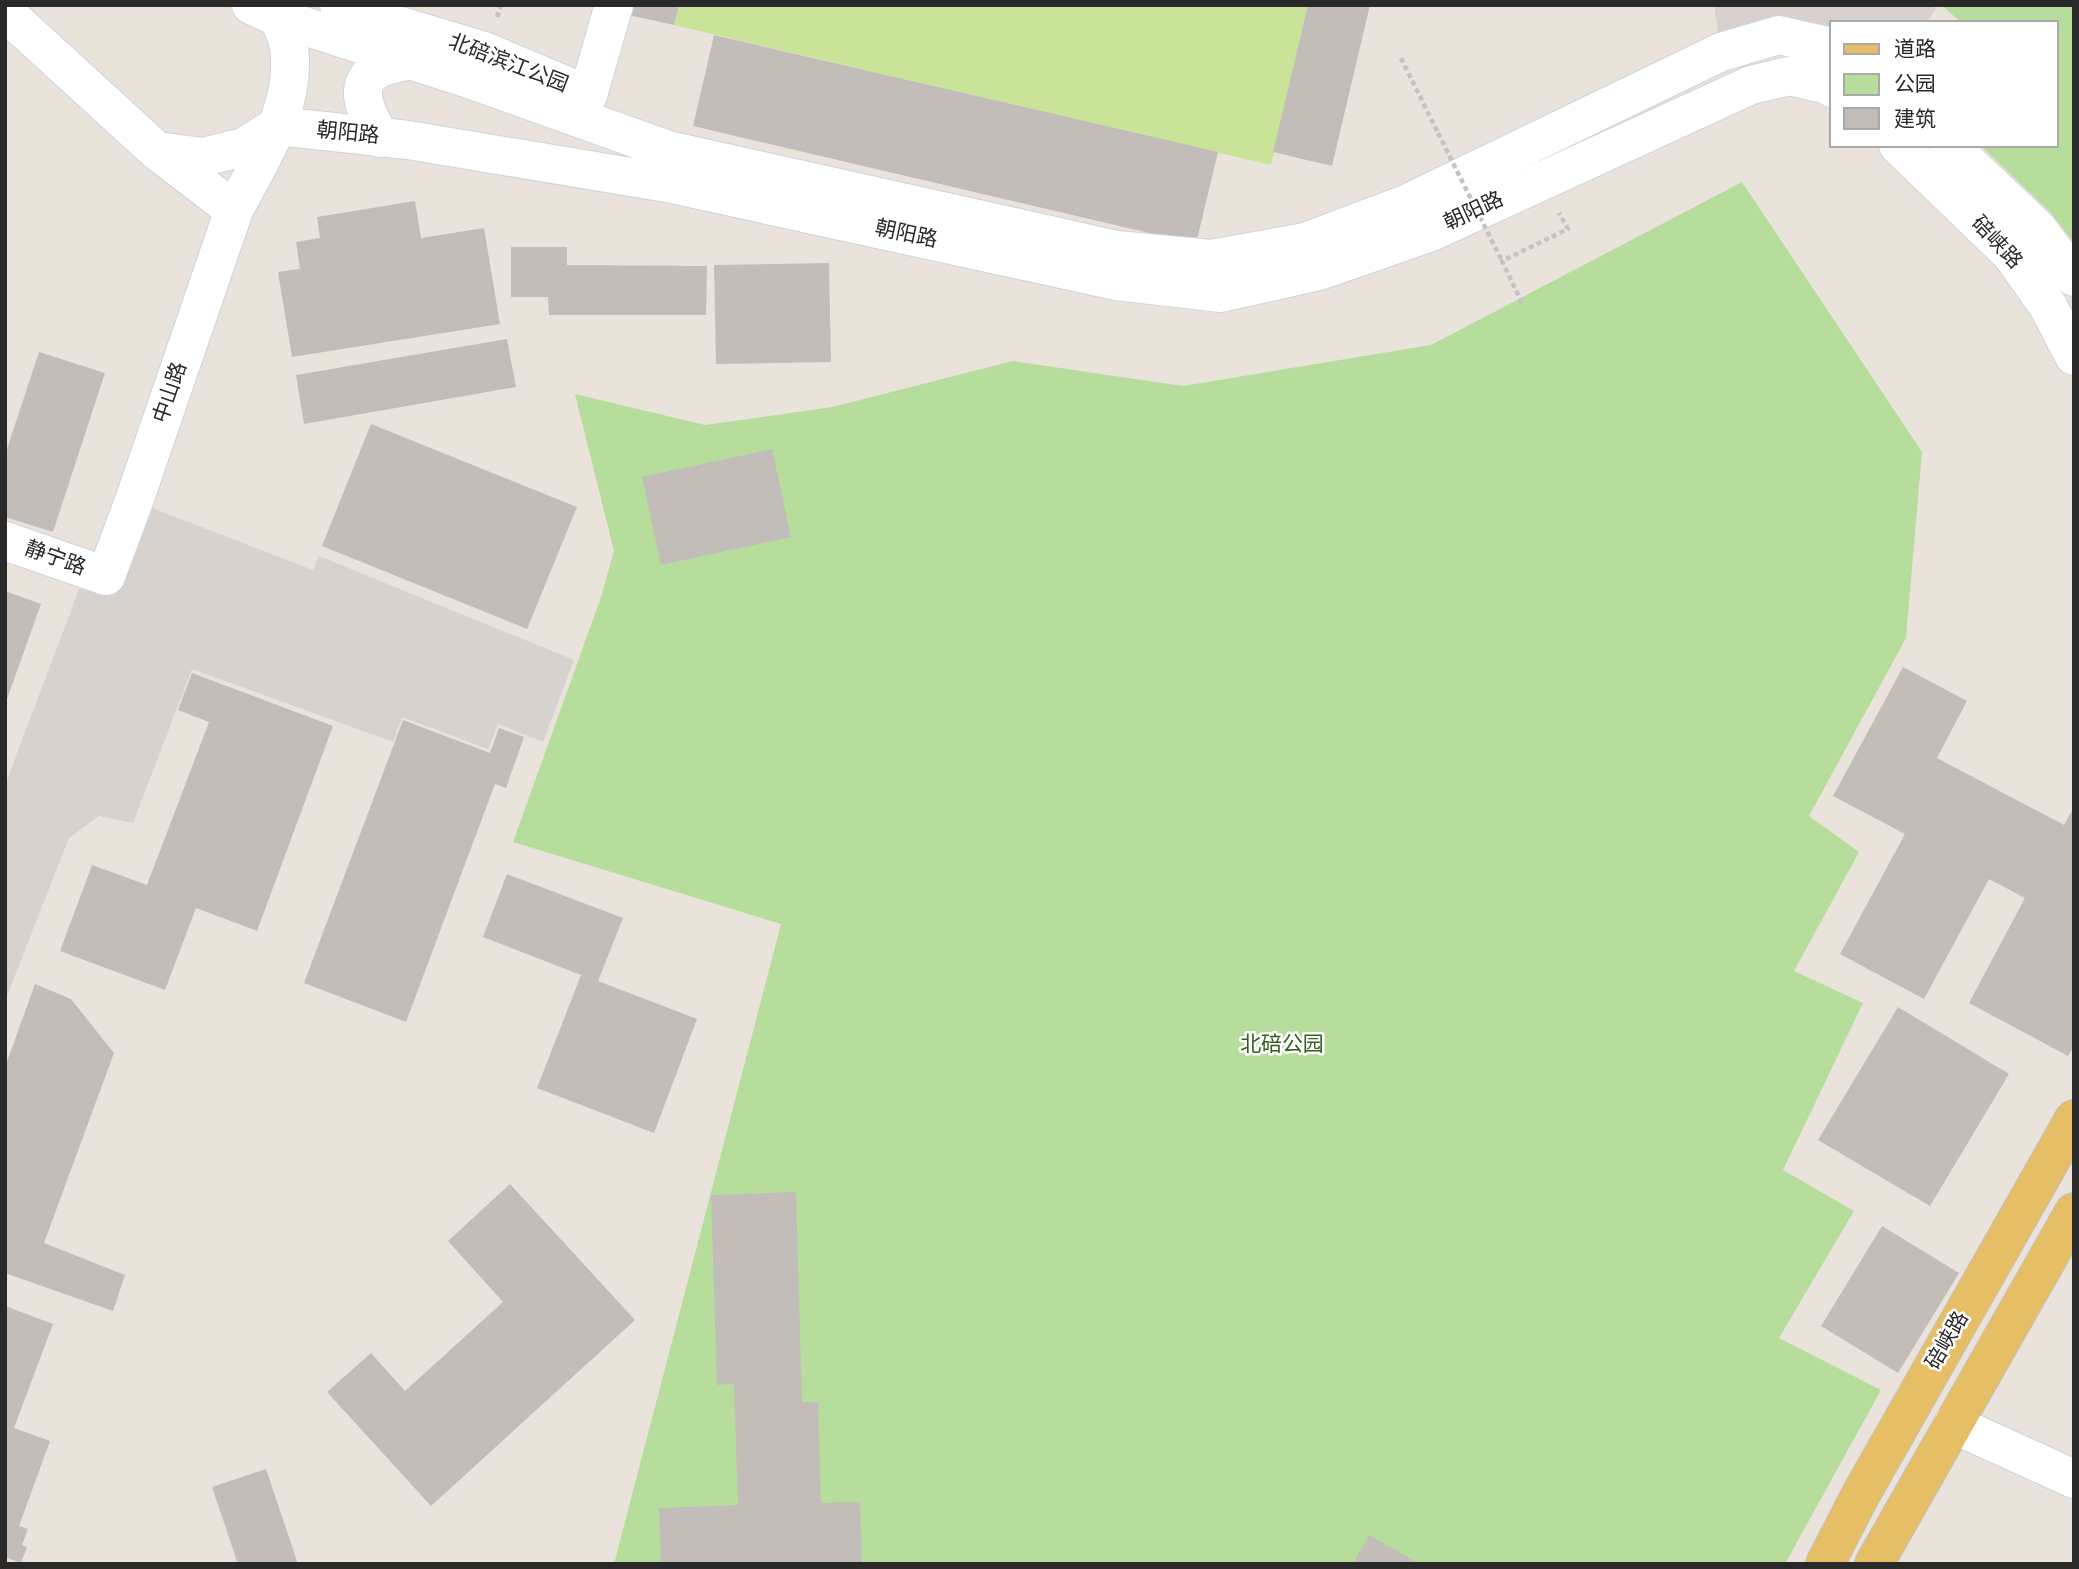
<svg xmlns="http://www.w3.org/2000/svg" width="2079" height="1569" viewBox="0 0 2079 1569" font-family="Overpass,'Noto Sans SC',sans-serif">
<rect width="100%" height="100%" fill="#eae3dc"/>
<path fill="#b7dd9c" d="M1941 5H2074V243L2051 213 1980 145H2056V23H1962Z
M1742 182 1922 452 1906 638 1809 816 1859 852 1794 971 1863 1003 1783 1170 1854 1211 1779 1338 1881 1390 1785 1564H612L615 1560 781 924 513 842 601 597 614 551 575 394 705 425 832 407 1013 361 1183 386 1431 345Z"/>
<path fill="#c9e398" d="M679 5H1308L1271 165 674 25Z"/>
<path fill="#d7d2ce" d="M1714 5H1931L1936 9 1926 23H1832V47L1721 52Z
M134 501 313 570 319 556 574 660 543 742 498 724 488 749 402 717 393 742 192 669 133 823 99 816 69 838 5 1001V785L86 571Z"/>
<path fill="#c2bdb8" d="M621 5H679L674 25 619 13Z
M1308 5H1370L1332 166 1273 152Z
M714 35 1218 152 1196 244 693 126Z
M415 201 421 238 484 228 500 324 292 357 278 272 300 269 296 242 320 238 317 217Z
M511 247H567V265L707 266 706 315H549L548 297H511Z
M829 263 831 362 716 364 714 265Z
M507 339 516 387 304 424 296 375Z
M39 352 105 373 53 532 5 517V455Z
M371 424 577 507 527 629 322 546Z
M772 449 791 537 661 565 642 477Z
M5 591 41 604 6 702H5Z
M1903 667 1967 701 1937 758 2064 825 2074 807V1046L2068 1056 1969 1003 2025 898 1989 879 1924 999 1840 954 1905 834 1833 796Z
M192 673 333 726 257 931 196 908 165 990 60 951 92 865 147 885 209 722 178 710Z
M403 720 490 753 499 728 524 737 506 788 495 784 406 1022 304 983Z
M507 874 623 918 598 981 697 1019 654 1133 537 1088 581 975 483 937Z
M35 984 71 999 114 1053 44 1243 125 1275 113 1311 5 1273V1067Z
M1898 1007 2009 1074 1930 1206 1818 1140Z
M510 1184 635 1320 431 1506 327 1392 371 1353 405 1391 503 1302 448 1241Z
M796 1192 802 1402H818L821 1503 860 1502 862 1564H661L659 1508 738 1505 734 1384 717 1385 711 1195Z
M1882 1226 1959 1273 1898 1373 1821 1326Z
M5 1306 53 1324 14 1428 50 1441 19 1526 28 1529 22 1545 27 1547 21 1563 5 1557Z
M266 1469 298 1564H238L212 1487Z
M1369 1535 1420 1564H1353Z"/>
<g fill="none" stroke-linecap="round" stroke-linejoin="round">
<g stroke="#ced2dd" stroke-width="40">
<path id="minor" d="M251 5 279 18 472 80 668 150 1117 250 1211 259 1305 242 1406 204 1721 52 1779 35 1832 47
M339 5 350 11 484 51 588 95 614 5
M5 12 157 151 234 210C260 160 297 107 289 48 288 38 282 27 279 18
M380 138C369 117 349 85 378 69 387 64 401 63 410 60
M1898 145 2011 254 2048 306 2074 356
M1949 145 2037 228 2074 277
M157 151 203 157 244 147 277 126 408 140 667 183 1116 281 1221 293 1319 271 1431 232 1751 85 1789 76 1828 85 1832 88
M5 541 106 576 134 501 234 210
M1953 1424 2074 1479"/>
</g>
<g stroke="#c3c3c3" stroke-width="40">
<path id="major" d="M1825 1564 1861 1494 2074 1119
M1874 1564 2074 1212"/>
</g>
<path stroke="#c3c3c3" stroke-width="4.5" stroke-dasharray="5 3.5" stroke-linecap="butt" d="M497 17 501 5
M1401 58 1438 133
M1522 303 1502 261 1568 229 1559 213"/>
<use href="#minor" stroke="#fff" stroke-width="38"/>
<use href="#major" stroke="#e5be65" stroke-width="38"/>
<path stroke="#c3c3c3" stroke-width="4.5" stroke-dasharray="5 3.5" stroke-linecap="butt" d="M1438 133 1502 261"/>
</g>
<g text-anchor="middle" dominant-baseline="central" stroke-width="5" stroke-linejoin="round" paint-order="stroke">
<g font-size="21" fill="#292929" stroke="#fff">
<text transform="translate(508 64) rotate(21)">北碚滨江公园</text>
<text transform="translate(348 134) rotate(6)">朝阳路</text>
<text transform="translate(1474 212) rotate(-25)">朝阳路</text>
<text transform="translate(906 235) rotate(12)">朝阳路</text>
<text transform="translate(1996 243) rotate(47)">碚峡路</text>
<text transform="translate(171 393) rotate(-71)">中山路</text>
<text transform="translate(55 559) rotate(20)">静宁路</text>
<text transform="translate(1948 1341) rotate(-60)">碚峡路</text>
</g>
<g font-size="21" fill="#31601f" stroke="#fff">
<text x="1282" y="1045">北碚公园</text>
</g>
</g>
<rect width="2079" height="1569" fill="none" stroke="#292929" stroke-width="14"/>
<rect x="1830" y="21" width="228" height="126" fill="#ffffff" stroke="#a9a9a9" stroke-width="2"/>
<rect x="1844" y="44" width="35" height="10" fill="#e5be65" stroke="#a9a9a9" stroke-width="2"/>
<text x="1894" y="56" font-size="21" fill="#292929">道路</text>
<rect x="1844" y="74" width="35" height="21" fill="#b7dd9c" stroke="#a9a9a9" stroke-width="2"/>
<text x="1894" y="91" font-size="21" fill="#292929">公园</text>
<rect x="1844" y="108" width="35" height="21" fill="#c2bdb8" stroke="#a9a9a9" stroke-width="2"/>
<text x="1894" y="126" font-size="21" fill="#292929">建筑</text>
</svg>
